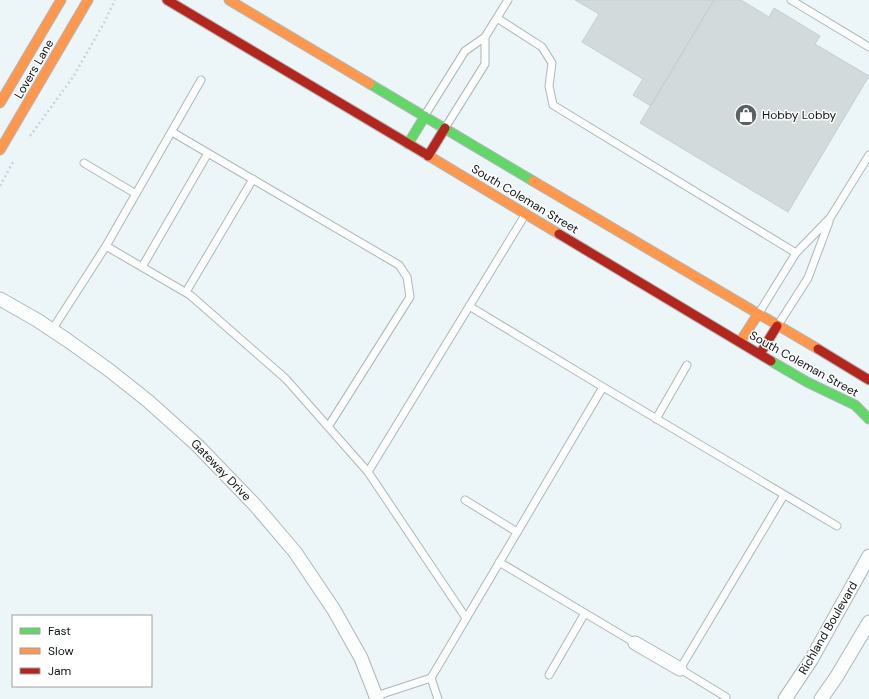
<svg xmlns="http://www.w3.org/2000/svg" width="869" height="699" viewBox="0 0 869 699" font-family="'DM Sans',sans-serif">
<rect width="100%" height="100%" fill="#ecf5f8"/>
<path fill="#d3dadc" stroke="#c7cdd0" d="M575 0H714L651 106 633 95 643 79 582 42 599 14Z
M714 0H741L769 17 774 8 820 36 815 44 869 76 788 212 640 123Z"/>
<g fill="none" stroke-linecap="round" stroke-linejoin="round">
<g stroke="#afb6b8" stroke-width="9">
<path id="lane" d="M791 0 869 47
M497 18 542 47 552 63 549 86 553 105 796 253
M425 115 465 51 485 37 508 0
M445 128 485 64V37
M172 132 399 265 407 277 410 297 328 427
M84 163 136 194
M106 246 190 295 286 379 368 472 466 618
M142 267 208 153
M186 292 253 179
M469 306 603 387
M759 313 796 253 830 218 869 155
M778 325 808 278 829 222
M52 330 106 246 201 80
M656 419 687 365
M368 472 525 215
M465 500 517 532
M499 562 635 643
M549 675 585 613
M431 678 438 699
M376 696 431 678 603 387 837 526
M726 697 680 669 784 495"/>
</g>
<g stroke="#afb6b8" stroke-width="15">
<path id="street" d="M0 299 37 320 67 340 109 370 148 401 197 445 255 505 295 552 334 610 361 658 377 699
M635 643 680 669
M785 699 811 660 869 556
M821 699 837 676 869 622"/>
</g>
<g stroke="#afb6b8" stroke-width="11">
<path id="fast" d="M370 84 533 181
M408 144 425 116
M771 361 807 382 855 405 869 419"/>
</g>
<g stroke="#afb6b8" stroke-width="11">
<path id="slow" d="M229 0 370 84
M0 103 61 0
M0 150 88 0
M424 153 559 234
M533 181 818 349
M740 342 758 314"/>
</g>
<g stroke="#afb6b8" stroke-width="11">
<path id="jam" d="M167 0 424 153
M428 156 445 128
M559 234 771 361
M818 349 869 380
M760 354 777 326"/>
</g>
<path stroke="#cfd2d3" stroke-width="2.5" stroke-dasharray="2 3" stroke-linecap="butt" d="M30 136 73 77 104 23 115 0
M0 186 14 160"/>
<use href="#lane" stroke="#fcfefe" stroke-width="7"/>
<use href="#street" stroke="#fcfefe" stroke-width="13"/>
<use href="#fast" stroke="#63d668" stroke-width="9"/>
<use href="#slow" stroke="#ff974d" stroke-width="9"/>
<use href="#jam" stroke="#b3261e" stroke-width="9"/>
</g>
<defs>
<g id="shop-disc" transform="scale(1.15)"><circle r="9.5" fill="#5a6164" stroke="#fff"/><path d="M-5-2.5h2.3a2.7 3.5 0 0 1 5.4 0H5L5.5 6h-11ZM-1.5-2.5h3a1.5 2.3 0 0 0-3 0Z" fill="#fff"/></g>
</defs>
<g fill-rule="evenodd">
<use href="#shop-disc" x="746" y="115"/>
</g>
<g text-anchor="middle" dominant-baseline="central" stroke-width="3" stroke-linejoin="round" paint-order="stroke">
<g font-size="12" fill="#0c1214" stroke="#fff">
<text transform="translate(34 69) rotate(-60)">Lovers Lane</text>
<text transform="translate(525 199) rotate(31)">South Coleman Street</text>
<text transform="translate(804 364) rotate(29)">South Coleman Street</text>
<text transform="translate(221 470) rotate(46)">Gateway Drive</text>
<text transform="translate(828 628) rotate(-60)">Richland Boulevard</text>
</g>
<g font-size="12" fill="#0c1214" stroke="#fff" text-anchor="start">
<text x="762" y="115">Hobby Lobby</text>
</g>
</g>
<rect x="12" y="615" width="140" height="72" fill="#ffffff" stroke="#9ea0a1"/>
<rect x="20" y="628" width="20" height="6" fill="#63d668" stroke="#9ea0a1"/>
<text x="48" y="635" font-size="12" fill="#0c1214">Fast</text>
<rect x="20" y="648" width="20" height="6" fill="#ff974d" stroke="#9ea0a1"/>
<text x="48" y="655" font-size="12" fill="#0c1214">Slow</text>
<rect x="20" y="668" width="20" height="6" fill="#b3261e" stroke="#9ea0a1"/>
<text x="48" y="675" font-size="12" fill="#0c1214">Jam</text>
</svg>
